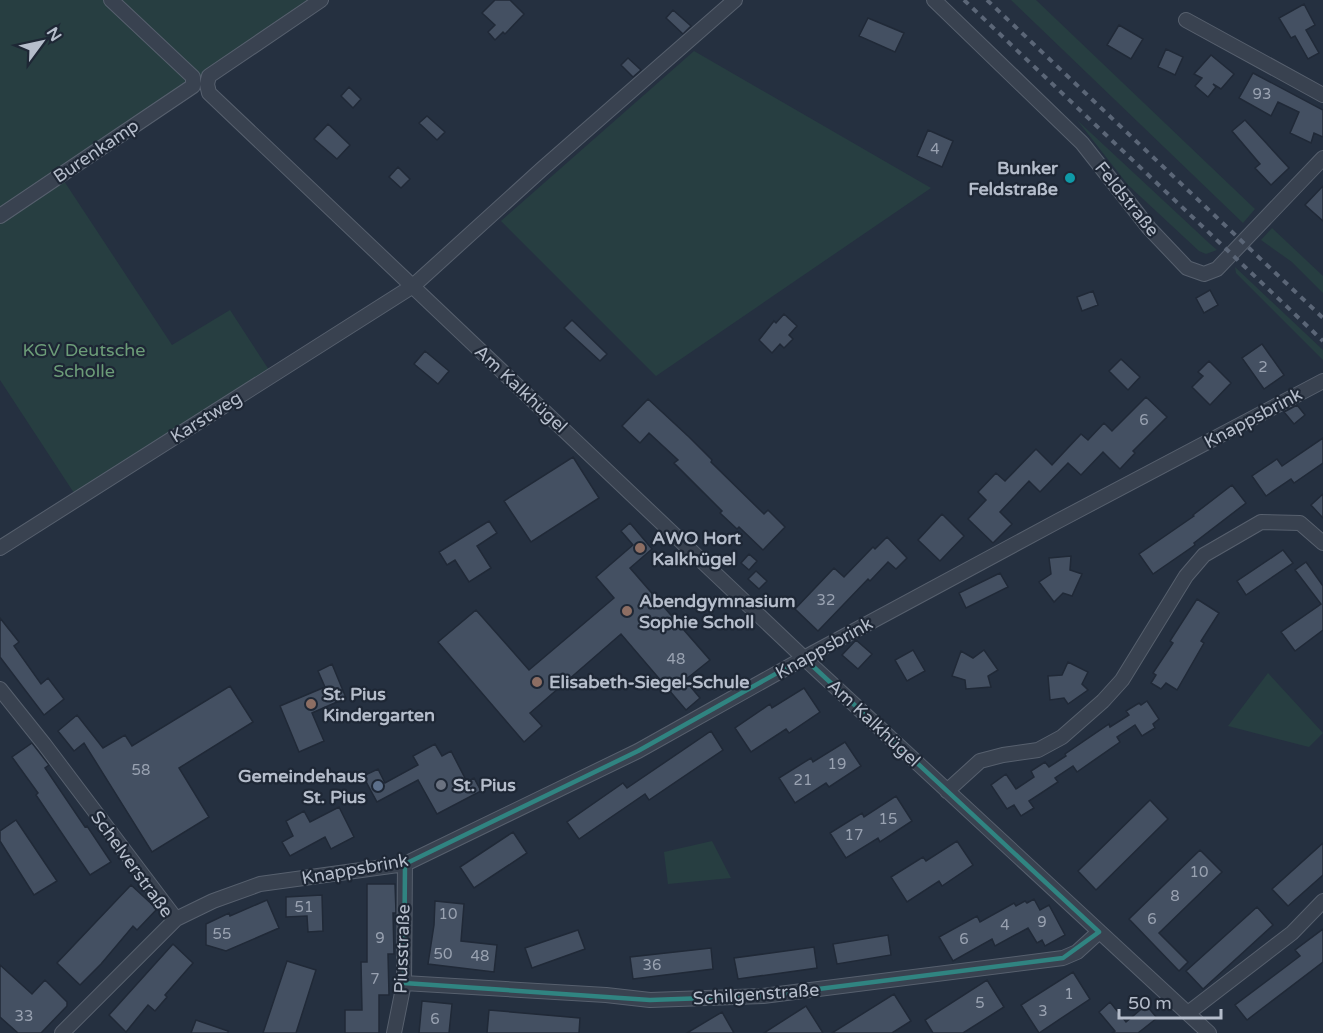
<svg xmlns="http://www.w3.org/2000/svg" width="1323" height="1033" viewBox="0 0 1323 1033" font-family="'Varela Round',sans-serif">
<rect width="100%" height="100%" fill="#253040"/>
<path fill="#273e41" d="M0 0H319L64 181 172 345 230 310 269 370 74 493 0 380Z
M1011 0H1036L1255 209 1243 223Z
M694 51 931 188 656 376 501 221Z
M1077 120 1209 243 1217 250 1206 254 1199 251 1128 185Z
M1272 228 1323 276V293L1292 262 1261 240Z
M1235 267 1323 350V360L1236 273Z
M1268 673 1323 733 1309 747 1228 726Z
M712 841 731 878 668 884 664 852Z"/>
<path fill="#445062" stroke="#202937" stroke-width="1.5" d="M495 0H510L524 14 505 34 503 32 495 40 488 32 495 25 482 13Z
M1304 4 1315 25 1306 30 1319 53 1308 59 1295 36 1291 38 1279 18Z
M673 10 691 26 683 34 666 18Z
M868 18 904 33 895 52 859 36Z
M1119 25 1143 39 1131 59 1107 45Z
M1166 49 1183 57 1175 75 1158 67Z
M1211 55 1234 74 1221 89 1213 84 1216 87 1208 97 1195 86 1202 78 1194 74Z
M628 58 641 70 633 77 621 65Z
M1253 73 1323 110V137L1314 133 1311 143 1290 133 1299 112 1278 102 1271 116 1239 98Z
M349 87 361 99 353 108 341 96Z
M427 116 445 132 437 140 419 123Z
M1245 120 1289 168 1271 185 1255 168 1260 164 1232 131Z
M328 124 350 145 337 159 314 139Z
M928 130 953 141 942 167 917 156Z
M398 167 410 179 401 188 389 177Z
M1323 186V221L1305 205Z
M1210 290 1218 305 1204 313 1196 298Z
M1093 291 1098 305 1082 311 1077 297Z
M784 314 797 326 789 335 793 339 784 348 780 344 772 353 759 340 774 321 776 323Z
M572 320 607 354 600 361 564 328Z
M1262 344 1284 375 1264 389 1242 358Z
M425 351 449 371 438 384 414 364Z
M1121 359 1140 377 1128 390 1109 371Z
M1209 361 1231 383 1210 405 1192 387 1203 376 1198 372Z
M1146 397 1167 417 1133 451 1135 453 1120 469 1103 452 1081 475 1068 463 1040 492 1029 481 1000 512 1012 524 993 543 968 519 986 500 978 492 996 473 1005 481 1036 449 1052 465 1081 434 1088 440 1104 423 1112 431Z
M648 399 689 437 712 460 711 462 764 514 768 510 785 527 763 550 739 527 737 529 720 513 722 511 674 463 678 460 649 433 640 443 622 426Z
M1297 405 1305 415 1294 424 1284 412Z
M1323 438V463L1294 483 1291 479 1266 496 1252 476 1277 459 1282 466Z
M573 457 599 498 531 542 504 501Z
M1232 485 1246 503 1194 543 1195 545 1153 574 1139 554 1194 516 1193 515Z
M1323 494V518L1311 505Z
M942 514 964 536 940 561 918 540Z
M489 521 497 533 477 546 491 568 469 582 455 560 447 565 439 552Z
M630 523 652 549 630 568 710 660 685 680 700 698 686 710 621 634 530 713 542 726 524 742 438 642 476 610 529 670 614 598 596 577 633 545 621 531Z
M887 537 907 558 896 569 888 562 870 581 868 579 818 631 795 609 834 568 844 577 873 547 875 549Z
M1283 550 1293 563 1246 595 1237 581Z
M749 554 757 561 749 570 741 563Z
M1071 556 1070 570 1082 574 1072 596 1063 593 1054 602 1039 582 1051 574 1049 558Z
M1306 562 1323 586V630L1295 651 1281 632 1321 604 1295 570Z
M756 571 767 581 759 589 748 579Z
M1000 573 1008 587 966 608 959 593Z
M1197 599 1219 613 1201 641 1204 643 1177 690 1166 683 1161 689 1151 683 1156 675 1153 673 1173 643 1170 641Z
M0 618 19 642 14 646 41 684 48 678 64 699 44 715 0 657Z
M856 640 872 654 858 669 842 655Z
M913 650 925 671 907 681 895 660Z
M984 650 998 670 988 676 991 687 966 689 965 680 952 676 961 651 973 658Z
M1068 662 1088 672 1082 684 1088 690 1068 704 1064 698 1050 700 1048 676 1062 675Z
M332 664 346 698 312 713 324 741 299 752 280 706 325 687 318 671Z
M230 686 253 722 179 768 209 817 152 852 84 743 74 751 58 731 77 715 103 748 125 735 132 746Z
M804 688 820 712 789 733 786 729 751 752 735 728 770 704 772 708Z
M1147 701 1159 719 1153 724 1155 728 1142 736 1135 725 1117 737 1120 742 1077 772 1073 766 1055 778 1058 782 1029 801 1034 808 1021 816 1014 805 1007 809 991 785 1006 774 1016 789 1034 777 1031 771 1045 762 1049 767 1066 756 1065 754 1109 724 1110 727 1129 715 1126 711 1139 703 1141 705Z
M711 731 723 750 649 800 645 794 579 839 567 822 623 783 627 788Z
M845 742 861 766 829 787 826 783 795 803 779 778 811 758 813 762Z
M32 743 49 765 45 768 85 827 87 826 111 862 90 875 36 795 38 793 12 757Z
M435 744 442 756 451 751 467 782 474 778 481 791 437 814 418 780 377 802 363 776 378 769 385 783 418 765 413 756Z
M896 796 912 821 880 842 878 838 846 858 830 833 862 813 864 817Z
M1150 800 1168 819 1096 890 1078 871Z
M339 807 354 837 331 849 325 837 290 856 282 842 293 836 286 821 304 811 310 822Z
M16 820 57 881 34 895 0 841V831Z
M513 832 527 853 474 888 460 867Z
M957 841 973 865 942 886 939 881 907 902 891 877 923 857 926 861Z
M1323 843V875L1288 906 1272 889Z
M1200 850 1222 872 1159 933 1188 962 1179 971 1129 919Z
M367 884H395L396 913H393L394 954H388L389 995H379V1033H345V1010H362L361 962H367Z
M131 885 157 909 137 930 133 926 101 964 80 985 57 963Z
M322 895 323 931 308 932 307 916 286 917V897Z
M1034 899 1040 910 1049 905 1065 935 1045 946 1042 940 1037 943 1028 928 995 946 992 939 953 961 939 937 977 916 980 922 1014 903 1016 906 1025 901 1027 903Z
M267 900 279 928 226 951 206 945V924L229 913 230 916Z
M435 901 464 904 461 941 497 945 494 972 428 964 434 925Z
M1257 907 1273 925 1203 989 1186 971Z
M1323 929V962L1247 1020 1235 1005 1300 956 1295 950Z
M578 930 585 949 532 968 525 948Z
M888 935 891 955 837 964 833 944Z
M173 944 193 963 165 995 167 997 155 1011 148 1005 126 1032 109 1015Z
M814 947 817 968 738 979 734 958Z
M711 948 713 969 633 979 630 957Z
M287 961 316 970 296 1033H263Z
M0 965 32 994 45 980 67 1002V1006L41 1033H18L0 1017Z
M1073 972 1090 999 1039 1033 1021 1005Z
M987 980 1004 1007 963 1033H933L925 1020Z
M894 994 911 1021 892 1033H832Z
M422 1001 452 1004 449 1033H419Z
M1110 1002 1126 1022 1146 1005 1157 1018 1138 1033H1112L1115 1031 1099 1012Z
M806 1006 823 1033H764Z
M489 1010 580 1018 579 1033H487Z
M722 1012 734 1033H687Z
M196 1020 228 1031V1033H191Z"/>
<g fill="none" stroke-linecap="round" stroke-linejoin="round">
<g stroke="#57606e" stroke-width="16">
<path id="minor" d="M321 0 209 76 207 84 209 93 804 658 1209 1033
M934 0 1082 143 1149 228 1187 268 1204 274 1217 269 1323 158
M1186 20 1323 95
M0 216 193 86V77L111 0
M0 548 413 286 542 169 735 0
M0 689 44 744 176 919
M947 791 980 761 1003 755 1038 750 1062 737 1103 701 1122 680 1186 576 1204 555 1261 522 1300 523 1323 543
M404 983 606 995 650 1000 763 996 1063 958 1077 952 1099 932
M1188 1013 1292 933 1323 901
M62 1033 176 919 213 901 260 884 405 864 638 751 813 653 1058 521 1323 381
M394 1033 404 983 405 864"/>
</g>
<use href="#minor" stroke="#394250" stroke-width="14"/>
<path stroke="#5b6677" stroke-width="4" stroke-dasharray="6 6" stroke-linecap="butt" d="M964 0 1323 341
M987 0 1323 318"/>
</g>
<path fill="none" stroke="#308481" stroke-width="4.5" stroke-linejoin="round" d="M804 658 1099 932 1063 958 763 996 650 1000 404 983 405 864 638 751Z"/>
<circle fill="#0f9aa8" stroke="#1e2735" stroke-width="2" cx="1070" cy="178" r="6"/>
<g fill="#8d6e63" stroke="#1e2735" stroke-width="2">
<circle cx="640" cy="548" r="6"/>
<circle cx="627" cy="611" r="6"/>
<circle cx="537" cy="682" r="6"/>
<circle cx="311" cy="704" r="6"/>
</g>
<circle fill="#6b7280" stroke="#1e2735" stroke-width="2" cx="441" cy="785" r="6"/>
<circle fill="#5c6f8a" stroke="#1e2735" stroke-width="2" cx="378" cy="786" r="6"/>
<g text-anchor="middle" dominant-baseline="central" stroke-width="4.5" stroke-linejoin="round" paint-order="stroke">
<g font-size="15" fill="#99a2b1">
<text x="1262" y="94">93</text>
<text x="935" y="149">4</text>
<text x="1263" y="367">2</text>
<text x="1144" y="420">6</text>
<text x="826" y="600">32</text>
<text x="676" y="659">48</text>
<text x="837" y="764">19</text>
<text x="141" y="770">58</text>
<text x="803" y="780">21</text>
<text x="888" y="819">15</text>
<text x="854" y="835">17</text>
<text x="1199" y="872">10</text>
<text x="1175" y="896">8</text>
<text x="304" y="907">51</text>
<text x="448" y="914">10</text>
<text x="1152" y="919">6</text>
<text x="1042" y="922">9</text>
<text x="1005" y="925">4</text>
<text x="222" y="934">55</text>
<text x="380" y="938">9</text>
<text x="964" y="939">6</text>
<text x="443" y="954">50</text>
<text x="480" y="956">48</text>
<text x="652" y="965">36</text>
<text x="375" y="979">7</text>
<text x="1069" y="994">1</text>
<text x="980" y="1003">5</text>
<text x="1043" y="1011">3</text>
<text x="24" y="1016">33</text>
<text x="435" y="1019">6</text>
</g>
<g font-size="18" fill="#b5bdcb" stroke="#1e2735">
<text transform="translate(96 151) rotate(-34)">Burenkamp</text>
<text transform="translate(1127 199) rotate(51)">Feldstraße</text>
<text transform="translate(521 389) rotate(43)">Am Kalkhügel</text>
<text transform="translate(206 417) rotate(-32)">Karstweg</text>
<text transform="translate(1253 418) rotate(-28)">Knappsbrink</text>
<text transform="translate(824 648) rotate(-29)">Knappsbrink</text>
<text transform="translate(874 723) rotate(43)">Am Kalkhügel</text>
<text transform="translate(132 864) rotate(54)">Schelverstraße</text>
<text transform="translate(355 869) rotate(-10)">Knappsbrink</text>
<text transform="translate(402 949) rotate(-88)">Piusstraße</text>
<text transform="translate(756 994) rotate(-4)">Schilgenstraße</text>
</g>
<g font-size="18" font-weight="bold" fill="#b5bdcb" stroke="#1e2735" text-anchor="start">
<text x="1058" y="168" text-anchor="end">Bunker<tspan x="1058" dy="21">Feldstraße</tspan></text>
<text x="652" y="538">AWO Hort<tspan x="652" dy="21">Kalkhügel</tspan></text>
<text x="639" y="601">Abendgymnasium<tspan x="639" dy="21">Sophie Scholl</tspan></text>
<text x="549" y="682">Elisabeth-Siegel-Schule</text>
<text x="323" y="694">St. Pius<tspan x="323" dy="21">Kindergarten</tspan></text>
<text x="366" y="776" text-anchor="end">Gemeindehaus<tspan x="366" dy="21">St. Pius</tspan></text>
<text x="453" y="785">St. Pius</text>
</g>
<g font-size="18" fill="#6c9c78" stroke="#1e2735">
<text x="84" y="350">KGV Deutsche<tspan x="84" dy="21">Scholle</tspan></text>
</g>
</g>
<g transform="translate(42 42) rotate(57)" stroke="#1e2735" stroke-width="4.5" paint-order="stroke">
<path d="M0-4.5L10 22L0 15L-10 22Z" fill="#b5bdcb"/>
<text y="-9" font-size="16" font-weight="bold" text-anchor="middle" fill="#b5bdcb">N</text>
</g>
<path d="M1119 1009v9h102v-9" fill="none" stroke="#b5bdcb" stroke-width="3"/>
<text x="1128" y="1009" font-size="18" fill="#b5bdcb" stroke="#1e2735" stroke-width="4.5" paint-order="stroke">50 m</text>
</svg>
